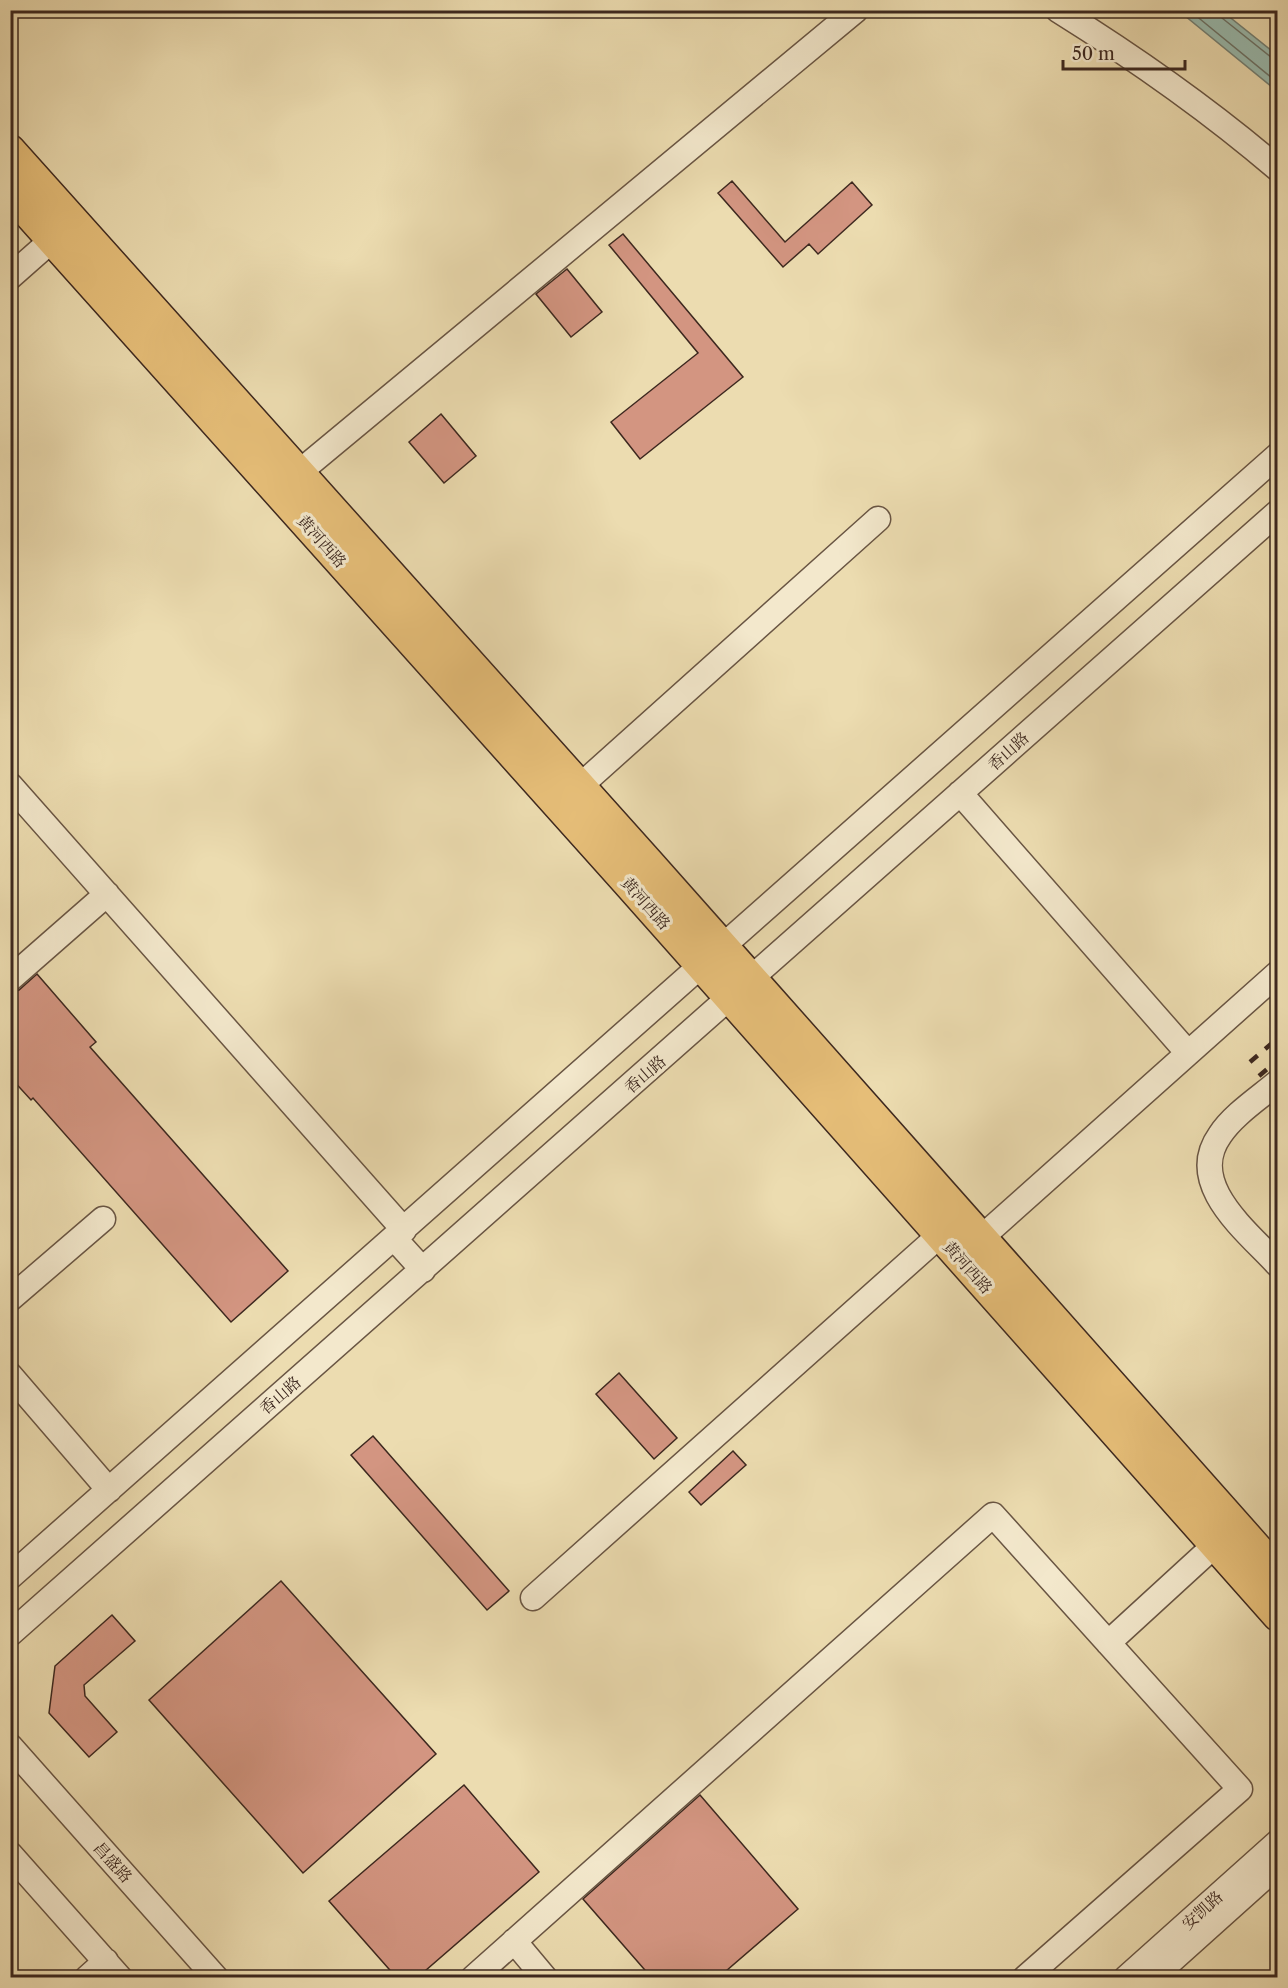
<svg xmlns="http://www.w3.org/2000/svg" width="1288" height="1988" viewBox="0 0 1288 1988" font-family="'Libre Caslon Text','Noto Serif SC',serif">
<rect width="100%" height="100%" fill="#ecdcb0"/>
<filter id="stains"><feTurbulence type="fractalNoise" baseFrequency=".00333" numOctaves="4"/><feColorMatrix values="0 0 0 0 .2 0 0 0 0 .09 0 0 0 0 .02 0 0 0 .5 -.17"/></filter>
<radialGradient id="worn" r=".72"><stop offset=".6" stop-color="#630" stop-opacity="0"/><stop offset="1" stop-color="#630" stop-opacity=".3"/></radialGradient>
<path fill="#99bbaf" stroke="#748075" stroke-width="1.5" d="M1179 11H1222L1277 55V91Z"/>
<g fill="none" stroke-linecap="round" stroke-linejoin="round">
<path stroke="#6b7267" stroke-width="1.5" d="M1189 10 1278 83
M1219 10 1222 18 1272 58 1278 59"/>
</g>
<path fill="#d39581" stroke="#3d281f" stroke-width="1.5" d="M732 181 785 242 852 182 872 205 818 254 809 244 783 267 718 193Z
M623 234 743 377 640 459 611 422 698 353 609 245Z
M567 269 602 312 571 337 536 294Z
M441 414 476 456 444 483 409 442Z
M37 974 96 1042 90 1047 288 1271 231 1322 33 1098 31 1100 10 1077V993L19 990Z
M619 1373 677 1438 654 1459 596 1394Z
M373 1436 509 1591 487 1610 351 1455Z
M733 1451 746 1465 701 1505 689 1492Z
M281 1581 436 1754 303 1873 149 1700Z
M112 1615 135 1641 84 1685 85 1696 117 1732 89 1757 49 1713 55 1666Z
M464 1785 539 1872 418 1977H396L329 1901Z
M700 1795 798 1909 719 1977H651L583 1899Z"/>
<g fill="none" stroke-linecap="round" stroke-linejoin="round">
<g stroke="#695543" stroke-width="27">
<path id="minor" d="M1058 10C1135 58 1208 109 1278 169
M10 277 52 240
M285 484 856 10
M10 785 404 1230
M580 786 878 519
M960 793 1188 1053
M10 979 107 894
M1278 1082C1259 1098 1233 1115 1220 1135 1185 1184 1247 1231 1278 1265
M394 1238 423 1270
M981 1238 1278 973
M10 1299 103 1219
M10 1375 109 1490
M10 1577 1278 455
M533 1598 940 1235
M10 1634 1278 512
M1108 1643 1215 1545
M10 1746 216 1978
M10 1854 120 1978
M514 1941 545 1978
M87 1978 106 1961
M473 1978 993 1515 1240 1789 1025 1978
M1126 1978 1278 1842
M1152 1978 1278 1865"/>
</g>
<g stroke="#3d281f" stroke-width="33">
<path id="major" d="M10 150 648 862 1278 1572
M10 193 626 881 1278 1616"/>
</g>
<use href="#minor" stroke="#f3e8cc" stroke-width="24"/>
<use href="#major" stroke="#e6be78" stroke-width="30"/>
<path stroke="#3d281f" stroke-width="4.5" stroke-dasharray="10 10" stroke-linecap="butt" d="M1250 1062 1278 1038
M1259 1076 1278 1060"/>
</g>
<g text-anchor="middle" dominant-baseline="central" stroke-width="6" stroke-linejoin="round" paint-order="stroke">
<g font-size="16" fill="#3d281f" stroke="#f3e8cc">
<text transform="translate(322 541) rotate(48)">黄河西路</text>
<text transform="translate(1008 751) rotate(-42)">香山路</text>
<text transform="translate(646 903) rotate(48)">黄河西路</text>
<text transform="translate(645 1074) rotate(-41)">香山路</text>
<text transform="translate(968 1267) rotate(48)">黄河西路</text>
<text transform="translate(280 1395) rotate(-41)">香山路</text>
<text transform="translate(113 1862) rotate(48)">昌盛路</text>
<text transform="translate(1202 1910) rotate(-42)">安凯路</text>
</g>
</g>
<rect width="1288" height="1988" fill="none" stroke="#ecdcb0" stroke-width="36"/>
<rect x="12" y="12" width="1264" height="1964" fill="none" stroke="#3d281f" stroke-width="3"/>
<rect x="18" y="18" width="1252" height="1952" fill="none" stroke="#3d281f" stroke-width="1.5"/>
<path d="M1063 60v9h122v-9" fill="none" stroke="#3d281f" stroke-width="3"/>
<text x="1072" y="60" font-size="18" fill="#3d281f" stroke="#f3e8cc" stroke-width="4.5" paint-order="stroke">50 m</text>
<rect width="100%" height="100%" filter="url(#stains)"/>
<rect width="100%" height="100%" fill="url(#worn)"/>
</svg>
